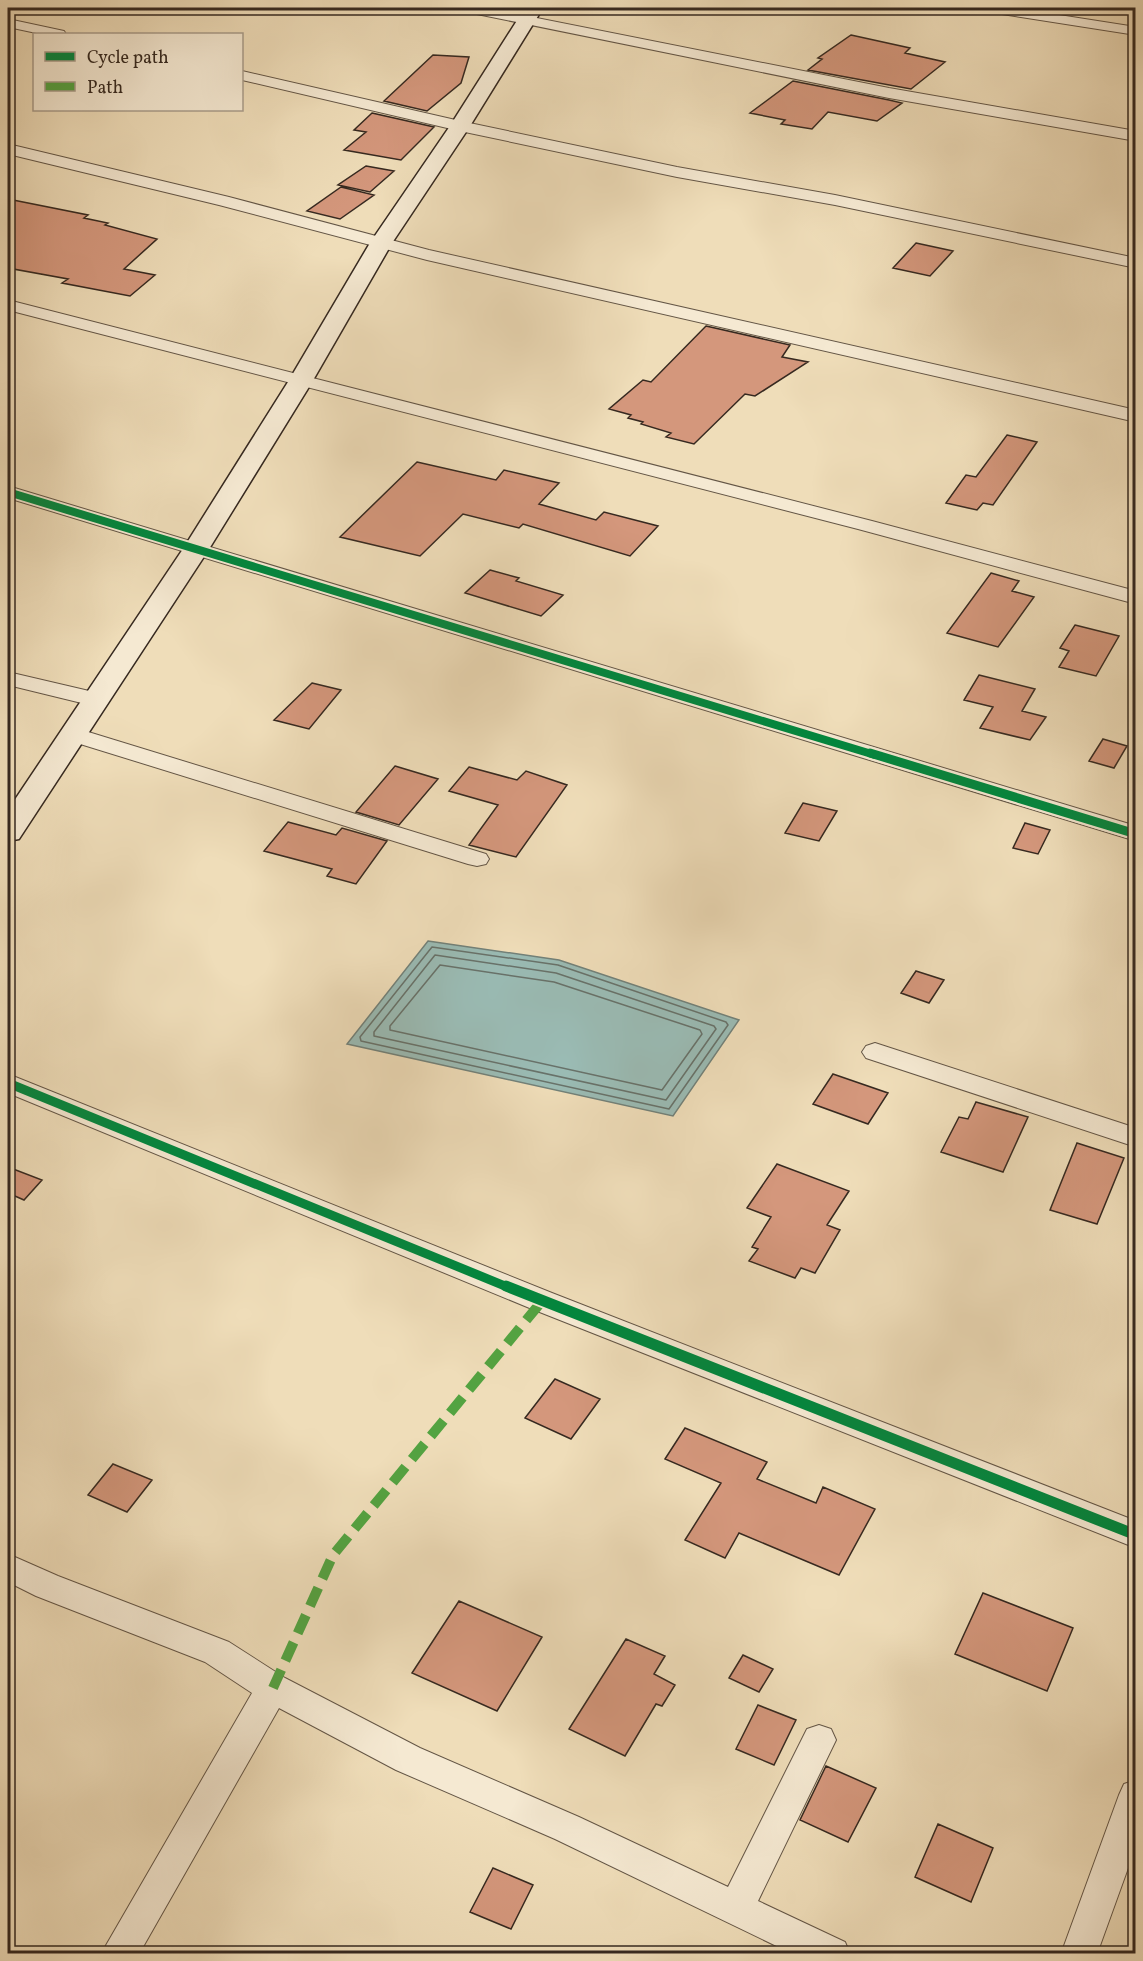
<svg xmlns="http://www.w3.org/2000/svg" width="1143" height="1961" viewBox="0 0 1143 1961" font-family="Vollkorn,serif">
<rect width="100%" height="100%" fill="#efddb9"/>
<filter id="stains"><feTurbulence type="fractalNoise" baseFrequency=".00333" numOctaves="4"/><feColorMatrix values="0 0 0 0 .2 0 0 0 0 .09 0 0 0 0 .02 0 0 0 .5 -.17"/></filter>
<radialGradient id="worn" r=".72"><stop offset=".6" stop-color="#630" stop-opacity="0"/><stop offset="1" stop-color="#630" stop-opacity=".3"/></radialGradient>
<path fill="#9abbb4" stroke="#728179" stroke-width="1.5" d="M428 941 559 960 739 1020 673 1116 347 1044Z"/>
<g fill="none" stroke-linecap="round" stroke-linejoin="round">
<path stroke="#68726a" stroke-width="1.5" d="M432 947 558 965 726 1022 728 1025 669 1109 361 1041 360 1037Z
M435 955 556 973 714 1026 716 1029 666 1100 374 1036V1032Z
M440 965 554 982 700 1030 702 1034 662 1090 390 1030V1026Z"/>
</g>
<path fill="#d4977c" stroke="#362920" stroke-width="1.5" d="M851 35 910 48 905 53 945 62 911 89 808 70 822 59 818 58Z
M433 55 469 57 461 83 427 111 384 101Z
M793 81 889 100 902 103 877 121 828 112 812 129 781 124 785 120 750 113Z
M372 113 434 127 401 160 344 150 366 132 354 130Z
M366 166 394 171 370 192 338 185Z
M341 187 374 195 340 219 307 211Z
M8 199 88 215 84 218 108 223 105 225 157 239 124 269 155 275 130 296 62 283 68 279 8 268Z
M916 243 953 251 930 276 893 268Z
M706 326 790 345 782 357 808 362 755 396 745 394 694 444 666 437 671 433 641 424 643 422 628 418 631 415 609 409 643 380 651 382Z
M1007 435 1037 442 993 505 983 503 977 510 946 503 966 475 976 477Z
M417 462 496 480 504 470 559 483 539 504 596 520 604 512 658 526 630 556 523 524 519 528 463 514 420 556 340 537Z
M490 570 519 578 516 581 563 595 541 616 465 593Z
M991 573 1019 581 1012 591 1034 597 998 647 947 633Z
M1075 625 1119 636 1096 676 1059 667 1069 651 1060 648Z
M979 675 1035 689 1022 711 1046 717 1030 740 980 728 993 707 964 700Z
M312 683 341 690 309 729 274 720Z
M1103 739 1127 746 1114 768 1089 761Z
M395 766 438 779 399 825 356 812Z
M469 767 517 780 526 771 567 785 516 857 469 845 498 805 449 791Z
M803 803 837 811 819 841 785 833Z
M288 822 336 835 342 828 387 841 356 884 327 876 332 869 264 851Z
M1025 823 1050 830 1038 854 1013 848Z
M916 971 944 980 929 1003 901 993Z
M833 1074 888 1093 868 1124 813 1104Z
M976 1102 1028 1117 1003 1172 941 1152 959 1117 968 1119Z
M1077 1143 1124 1158 1097 1224 1050 1210Z
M777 1164 849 1191 827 1225 840 1230 815 1273 801 1268 795 1278 749 1261 758 1249 752 1247 771 1217 747 1208Z
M8 1167 42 1180 24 1200 8 1193Z
M555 1379 600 1399 571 1439 525 1418Z
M685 1428 767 1462 757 1479 816 1503 823 1487 875 1509 839 1575 739 1533 725 1558 685 1540 721 1483 665 1459Z
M113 1464 152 1480 127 1512 88 1495Z
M983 1593 1073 1628 1047 1691 955 1654Z
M459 1601 542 1637 497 1711 412 1673Z
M626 1639 665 1656 654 1674 675 1685 662 1706 656 1704 625 1756 569 1729Z
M743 1655 773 1669 759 1692 729 1678Z
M758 1705 796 1720 774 1765 736 1749Z
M826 1766 876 1788 848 1842 800 1820Z
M938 1824 993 1848 971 1902 915 1877Z
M493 1868 533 1885 511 1929 470 1912Z"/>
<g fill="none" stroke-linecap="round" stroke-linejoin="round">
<g stroke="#645646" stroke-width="2">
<path id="street" d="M460 8H486L889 88 1136 131V141L889 98 467 12Z
M982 8H1014L1136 27V35L989 12Z
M8 19 64 31 66 34H41L8 27Z
M242 71 460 121 677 167 835 195 1136 258V268L835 205 677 177 460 131 242 80Z
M8 144 229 197 429 250 1136 410V422L427 260 219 205 8 154Z
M8 300 872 521 1136 591V604L858 529 8 310Z
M8 486 1136 826V841L8 498Z
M8 672 102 694 105 699 102 704 94 706 8 685Z
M72 727 486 854 489 859 486 864 477 866 468 864 64 739 61 734 64 729Z
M875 1043 1136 1128V1147L866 1058 862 1052 866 1046Z
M8 1074 552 1293 1136 1521V1548L532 1309 8 1093Z
M8 1554 58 1576 229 1642 285 1678 420 1748 579 1817 728 1887 807 1729 819 1725 831 1729 836 1740 758 1901 845 1942 850 1954H793L555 1839 396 1770 279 1708 139 1954H101L252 1693 205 1662 36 1596 8 1582Z
M1136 1780V1846L1097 1954H1061L1119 1795 1124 1784Z"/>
</g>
<g stroke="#362920" stroke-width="3">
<path id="secondary" d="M525 8H543L470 126 392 243 312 382 209 549 19 839 8 841V810L183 549 288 382 370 243 450 126Z"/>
</g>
<use href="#street" fill="#f5e9d2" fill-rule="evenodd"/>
<use href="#secondary" fill="#f5e9d2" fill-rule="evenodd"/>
<path stroke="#53a341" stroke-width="10" stroke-dasharray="20 10" stroke-linecap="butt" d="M273 1688 333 1555 542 1301"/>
<g stroke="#f5e9d2" stroke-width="10">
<path id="cycleway-far2" d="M8 492 875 755"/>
</g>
<g stroke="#f5e9d2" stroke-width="13">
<path id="cycleway-far1" d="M870 753 1136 834
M8 1083 510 1288"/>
</g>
<g stroke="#f5e9d2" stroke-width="15">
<path id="cycleway" d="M506 1286 1136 1535"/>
</g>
<use href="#cycleway-far2" stroke="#00873e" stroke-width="8"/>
<use href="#cycleway-far1" stroke="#00873e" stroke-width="9"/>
<use href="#cycleway" stroke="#00873e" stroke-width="11"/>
</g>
<rect width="1143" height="1961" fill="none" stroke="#efddb9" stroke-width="30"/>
<rect x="9" y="9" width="1125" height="1943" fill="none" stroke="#362920" stroke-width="3"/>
<rect x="15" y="15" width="1113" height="1931" fill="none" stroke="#362920" stroke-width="1.5"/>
<rect x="33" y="33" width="210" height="78" fill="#f5e9d2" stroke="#a99c8b" stroke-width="1.5"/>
<rect x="45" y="52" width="30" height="9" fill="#00873e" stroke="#a99c8b" stroke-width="1.5"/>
<text x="87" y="63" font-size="18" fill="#362920">Cycle path</text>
<rect x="45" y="82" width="30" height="9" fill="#53a341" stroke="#a99c8b" stroke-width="1.5"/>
<text x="87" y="93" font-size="18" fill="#362920">Path</text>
<rect width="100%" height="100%" filter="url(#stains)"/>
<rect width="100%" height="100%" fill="url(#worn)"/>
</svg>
